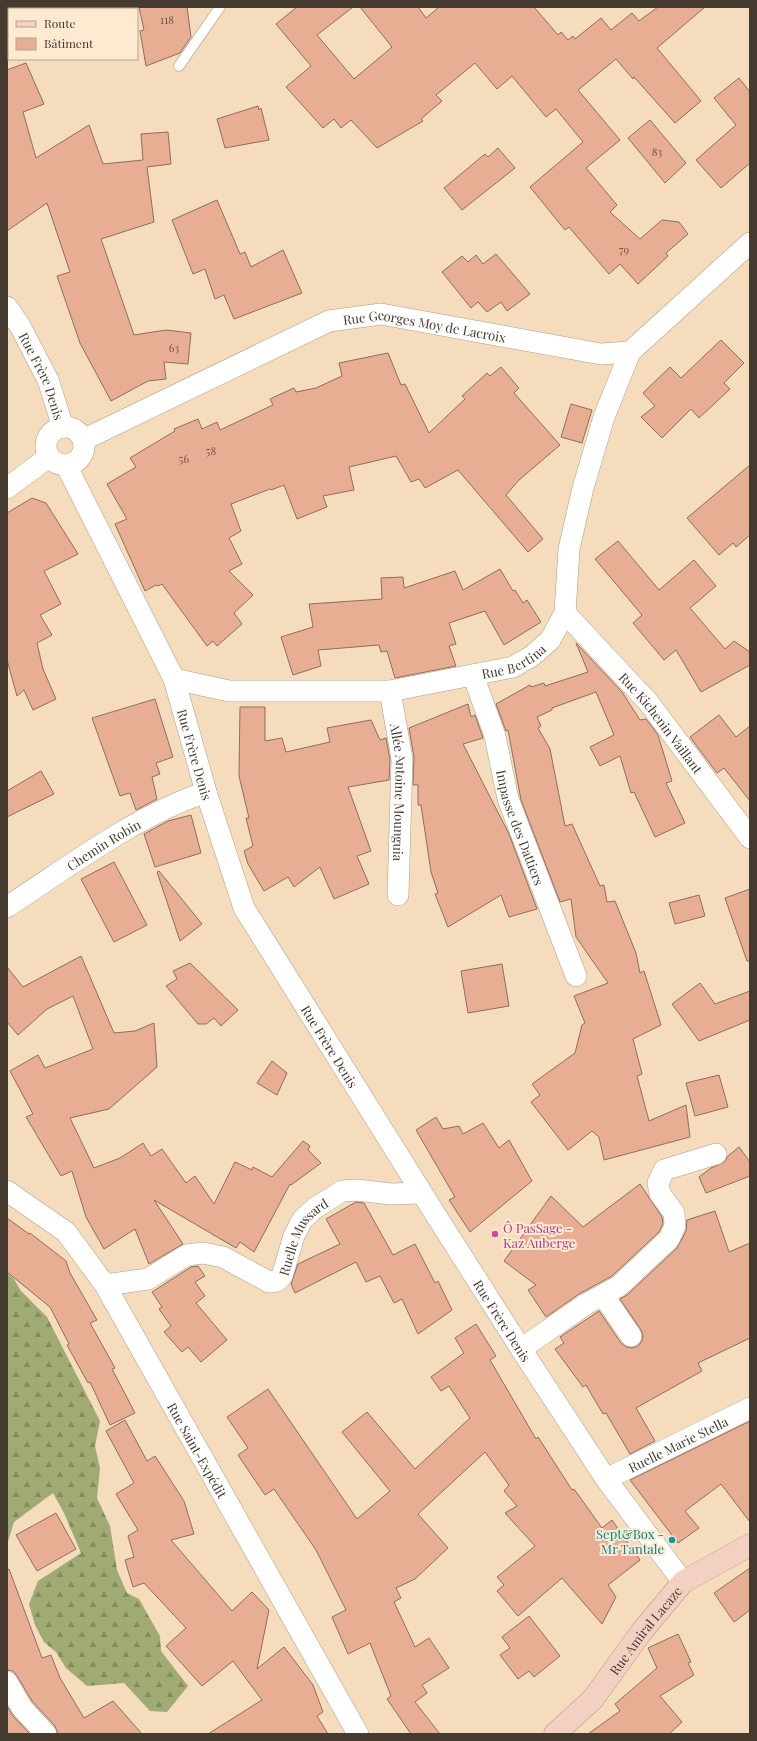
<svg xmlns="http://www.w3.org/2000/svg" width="757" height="1741" viewBox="0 0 757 1741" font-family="'Playfair Display',serif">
<defs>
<pattern id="forest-firs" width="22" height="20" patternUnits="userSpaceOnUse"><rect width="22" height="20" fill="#a0ab73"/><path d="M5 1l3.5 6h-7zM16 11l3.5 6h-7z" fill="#848c5f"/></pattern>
</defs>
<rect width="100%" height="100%" fill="#f4dcbd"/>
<path fill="url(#forest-firs)" d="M7 1273 14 1279 21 1291 47 1317 100 1421 95 1446 100 1468 97 1498 110 1526 117 1570 127 1593 139 1599 148 1615 160 1636 161 1651 188 1686 167 1712 150 1711 124 1683 87 1686 66 1668 56 1652 44 1642 35 1625 29 1604 38 1581 81 1553 64 1513 53 1493 14 1522 7 1545Z"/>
<path fill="#e8ae93" stroke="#8f6d5e" d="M139 7H187L191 37 180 53 146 66 140 31 144 30Z
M297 7H353L317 35 354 79 392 47 360 7H418L426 18 439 7H534L558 35 561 32 568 40 573 36 575 39 601 18 611 30 632 13 639 21 658 7H705L657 48 701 101 675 123 634 77 633 79 616 59 578 90 620 140 586 168 617 205 610 212 640 239 662 220 679 222 688 234 666 253 668 256 638 284 620 264 609 274 569 227 565 230 530 187 583 142 556 109 546 117 512 76 497 89 475 63 436 95 442 101 421 119 423 121 377 148 351 120 341 128 334 119 323 128 286 87 311 66 276 24Z
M26 63 44 104 23 112 36 158 89 125 103 164 143 160 141 134 168 132 171 164 147 167 154 222 101 239 134 335 166 330 191 333 188 364 164 362 166 379 148 381 111 401 80 343 57 276 70 272 47 203 7 231V70Z
M739 78 750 92V163L721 188 696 160 736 125 714 98Z
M258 106 259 110 261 108 269 140 225 148 217 119Z
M650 120 686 163 665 183 628 138Z
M498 148 515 168 462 210 444 188 485 154 488 157Z
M217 200 240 254 245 252 251 267 283 250 302 293 234 319 224 295 215 299 205 269 193 274 172 220Z
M496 254 530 294 507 311 501 302 487 312 478 302 471 308 442 272 462 256 468 262 476 255 483 264Z
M721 340 744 363 724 383 730 389 699 418 691 409 662 438 641 417 655 406 643 393 670 367 681 378Z
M388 353 401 385 405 384 429 433 465 399 462 396 487 373 490 376 501 367 519 388 514 393 560 445 519 480 506 495 543 539 528 552 458 470 425 488 419 479 411 482 396 456 349 467 354 490 323 496 327 507 297 519 284 485 271 490 270 489 231 504 241 531 229 538 242 564 229 571 253 595 234 613 242 624 217 646 213 641 207 646 162 584 158 586 156 585 145 591 115 524 127 519 107 484 136 467 130 458 175 431 174 429 198 419 202 429 217 422 220 430 273 405 270 399 294 388 296 392 316 388 342 376 339 363Z
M571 404 592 410 582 443 561 437Z
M750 465V535L736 547 733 543 719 555 687 518Z
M32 498 46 503 78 554 44 571 61 604 40 615 52 635 37 643 43 669 56 699 33 710 24 690 17 696 7 660V513Z
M618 541 659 590 694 560 716 586 690 608 725 649 734 641 750 652V665L701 692 676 650 664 660 633 623 642 615 595 559Z
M500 569 513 591 515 590 523 603 527 600 541 622 504 645 485 611 449 623 456 644 449 646 456 666 395 678 387 651 381 652 379 645 318 650 321 666 293 675 281 637 313 627 309 604 382 599 381 578 403 577 404 588 455 571 463 590Z
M576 643 622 692 640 720 646 719 658 735 672 781 666 783 685 823 655 837 634 792 631 793 620 756 600 766 590 747 614 735 596 692 552 708V710L537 717 541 726 538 728 550 749 565 826 572 824 600 886 604 885 607 902 615 901 636 953 640 973 644 971 661 1025 633 1039 642 1074 637 1076 649 1121 686 1105 690 1137 604 1160 599 1137 592 1131 568 1150 531 1102 540 1095 532 1084 575 1053 582 1025 585 1023 574 996 608 983 576 937 571 899 560 902 521 800 508 730 506 731 496 704 530 685 531 687 544 683 545 686 588 672Z
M155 699 173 757 156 763 160 774 152 777 157 799 136 810 130 793 120 796 92 718Z
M468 704 471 717 475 715 483 738 463 744 509 834 537 909 509 917 501 895 448 927 435 894 438 893 431 872 421 805H418V785H413L414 757 409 728Z
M240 707H265V741L282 738 286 752 330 742 327 728 371 720 380 740 386 738 390 760 389 780 348 787 371 851 357 856 369 884 334 899 320 867 294 887 288 877 264 891 248 864 244 851 253 846 246 818H249L239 776Z
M719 715 736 737 750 726V801L724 768 717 773 690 737Z
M41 771 54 794 7 817V791Z
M191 815 201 853 155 867 144 834 168 821Z
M114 862 147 925 114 942 81 879Z
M159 871 202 924 180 941 157 872Z
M750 889V961H747L725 898Z
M699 895 705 916 675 924 669 903Z
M81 956 114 1033 135 1031 154 1023 157 1067 109 1109 70 1118 94 1168 120 1158 143 1143 151 1156 162 1149 186 1183 195 1176 214 1204 235 1162 252 1170 253 1167 272 1177 303 1141 310 1146 308 1150 321 1163 291 1185 290 1184 254 1252 240 1242 236 1248 154 1200 183 1244 149 1264 135 1229 104 1249 86 1217 72 1171 61 1176 26 1117 33 1114 10 1071 38 1055 45 1068 93 1049 73 996 47 1009 18 1035 7 1022V967L23 987Z
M190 963 238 1010 221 1026 214 1018 206 1024H198L166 986 177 979 173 971Z
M502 964 509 1006 468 1013 461 971Z
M700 983 715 1004 750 991V1020L699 1041 672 1004Z
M272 1061 287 1073 277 1095 257 1083Z
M719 1075 728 1107 695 1116 686 1083Z
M436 1117 443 1129 459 1126 463 1134 483 1123 499 1148 509 1140 532 1181 470 1232 449 1200 455 1197 416 1130Z
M739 1147 750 1162V1176L706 1193 699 1177 711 1168 724 1162 728 1156Z
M640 1184 662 1217 663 1224 659 1232 612 1276 579 1294 546 1317 528 1290 536 1285 504 1261 551 1196 583 1227Z
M356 1202 364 1203 393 1255 415 1244 435 1283 438 1281 452 1310 418 1334 402 1299 394 1303 380 1276 366 1282 356 1262 295 1293 291 1284 298 1264 340 1244 326 1219Z
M715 1211 729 1252 750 1243V1338L698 1363 702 1371 636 1408 655 1441 630 1454 606 1413 603 1414 586 1385 583 1387 555 1349 564 1343 560 1337 599 1311 621 1343 626 1347 632 1348 638 1346 642 1341 643 1335 641 1330 620 1299 627 1295 677 1248 686 1231 687 1220Z
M7 1218 29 1234 30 1233 66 1261 70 1273 97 1320 90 1323 115 1368 112 1369 135 1413 110 1425 90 1382 88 1383 67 1345 69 1344 50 1307 7 1272Z
M198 1266 205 1276 195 1282 205 1296 196 1303 227 1340 201 1362 188 1347 182 1352 164 1332 171 1326 159 1309 162 1307 152 1292 191 1267Z
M476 1324 496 1356 490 1360 536 1439 538 1437 572 1490 574 1489 602 1528 612 1520 640 1560 608 1585 616 1597 602 1624 562 1578 518 1616 497 1591 504 1585 497 1577 535 1546 505 1513 517 1506 504 1491 509 1485 485 1452 418 1514 448 1548 415 1579 396 1588 401 1598 394 1602 415 1647 429 1638 449 1668 422 1685 427 1693 415 1702 440 1734H411L387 1699 391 1696 370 1643 348 1654 332 1617 346 1610 316 1550 274 1489 265 1495 238 1455 248 1448 227 1417 268 1389 357 1519 390 1491 342 1432 367 1412 415 1469 470 1418 449 1386 441 1391 431 1377 464 1353 455 1338Z
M125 1420 147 1461 155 1456 184 1501 194 1534 171 1540 232 1611 252 1592 269 1610 257 1669 284 1647 313 1685 323 1712 317 1716 328 1734H208L262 1700 233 1661 202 1686 166 1646 186 1628 144 1583 133 1587 125 1560 134 1557 128 1536 138 1530 116 1494 134 1483 106 1431Z
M750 1421V1522L721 1484 685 1511 699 1528 678 1543 630 1480Z
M56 1513 76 1549 37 1571 16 1535Z
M750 1568V1610L734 1622 714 1593Z
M9 1569 42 1658 51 1655 60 1678 84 1718 113 1701 142 1734H58L55 1726 32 1701 17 1676 13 1671 7 1670V1570Z
M529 1616 560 1656 534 1677 529 1671 518 1679 500 1655 510 1648 502 1637Z
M678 1634 691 1662 688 1663 694 1675 660 1696 682 1722 669 1734H588L620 1711 615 1704 657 1668 648 1648Z
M7 1706 13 1716 30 1734H7Z"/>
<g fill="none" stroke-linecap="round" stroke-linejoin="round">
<g stroke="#b39d80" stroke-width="11">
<path id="lane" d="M179 66 220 7"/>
</g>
<g stroke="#b39d80" stroke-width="22">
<g id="street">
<path id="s1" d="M7 307 20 326 48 380 63 427"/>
<circle cx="65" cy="446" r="19"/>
<path id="s2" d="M83 440 329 321 381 314 601 354 630 352 750 243"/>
<path id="s3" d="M66 465 174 679 206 792 244 908 437 1217 521 1349 606 1479 683 1582"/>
<path d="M7 488 49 457"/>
<path id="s4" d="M565 613 649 703 750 838"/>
<path id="s5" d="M473 675 495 736 508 799 576 976"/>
<path id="s6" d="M174 679 229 691H390L513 667 532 656 550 640 565 613 569 549 583 488 604 417 630 352"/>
<path id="s7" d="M390 691 402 759 398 895"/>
<path id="s8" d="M7 907C70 866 135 816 206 792"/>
<path id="s9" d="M7 1191 66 1232 105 1285 358 1734"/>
<path id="s10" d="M105 1285 148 1279 187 1255 203 1253 223 1257 269 1282 277 1281 282 1276 294 1236 302 1220 315 1208 342 1191 357 1190 391 1194 421 1193"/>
<path d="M603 1295 631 1336"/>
<path d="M521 1349 586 1304 619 1286 669 1239 675 1226 674 1213 660 1194 658 1183 664 1170 716 1154"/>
<path id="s11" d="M606 1479 750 1408"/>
<path d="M7 1682 22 1708 46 1734"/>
</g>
</g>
<g stroke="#b39d80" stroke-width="23">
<g id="secondary">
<path id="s12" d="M555 1734 593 1699 642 1631 683 1582 750 1545"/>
</g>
</g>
<use href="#lane" stroke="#fff" stroke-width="10"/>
<use href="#street" stroke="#fff" stroke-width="21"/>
<use href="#secondary" stroke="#f3d1c2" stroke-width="22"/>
</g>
<circle fill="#d1479c" stroke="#fdead1" stroke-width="1.5" cx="495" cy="1234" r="4"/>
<circle fill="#0f9aa8" stroke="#fdead1" stroke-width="1.5" cx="672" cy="1540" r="4"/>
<g text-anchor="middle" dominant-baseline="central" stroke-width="4" stroke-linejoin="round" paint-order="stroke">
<g font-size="11" fill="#6d5747">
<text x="167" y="19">118</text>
<text x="657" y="151">83</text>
<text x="624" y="249">79</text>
<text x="174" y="347">63</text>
<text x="211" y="450">58</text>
<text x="184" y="458">56</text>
</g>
<g font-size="13" fill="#443a2e" stroke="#fdead1">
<text stroke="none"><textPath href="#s2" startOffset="370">Rue Georges Moy de Lacroix</textPath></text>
<text stroke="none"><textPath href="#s1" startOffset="78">Rue Frère Denis</textPath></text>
<text stroke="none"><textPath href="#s6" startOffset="345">Rue Bertina</textPath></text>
<text stroke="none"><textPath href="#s4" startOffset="146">Rue Kichenin Vaillant</textPath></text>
<text stroke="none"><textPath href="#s3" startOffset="318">Rue Frère Denis</textPath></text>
<text stroke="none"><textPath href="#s7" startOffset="102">Allée Antoine Mounguia</textPath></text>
<text stroke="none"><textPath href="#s5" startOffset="160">Impasse des Dattiers</textPath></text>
<text stroke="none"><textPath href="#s8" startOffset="115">Chemin Robin</textPath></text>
<text stroke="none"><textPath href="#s3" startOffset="642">Rue Frère Denis</textPath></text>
<text stroke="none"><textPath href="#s10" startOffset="239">Ruelle Mussard</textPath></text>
<text stroke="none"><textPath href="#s3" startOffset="966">Rue Frère Denis</textPath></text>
<text stroke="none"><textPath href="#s11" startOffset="80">Ruelle Marie Stella</textPath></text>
<text stroke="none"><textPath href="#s9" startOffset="327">Rue Saint-Expédit</textPath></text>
<text stroke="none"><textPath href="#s12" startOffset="138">Rue Amiral Lacaze</textPath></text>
</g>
<g font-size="13" fill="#b23c85" stroke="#fdead1" text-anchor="start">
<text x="503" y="1227">Ô PasSage -<tspan x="503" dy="15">Kaz Auberge</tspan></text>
</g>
<g font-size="13" fill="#0d838f" stroke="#fdead1" text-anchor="end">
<text x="664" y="1533">Sept&amp;Box -<tspan x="664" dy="15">Mr Tantale</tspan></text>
</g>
</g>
<rect width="757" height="1741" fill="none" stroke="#443a2e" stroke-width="16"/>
<rect x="8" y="8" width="130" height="52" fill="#fdead1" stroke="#b3a490"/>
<rect x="16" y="21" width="20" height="6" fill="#f3d1c2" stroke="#b3a490"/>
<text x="44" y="28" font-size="12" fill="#443a2e">Route</text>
<rect x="16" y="38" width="20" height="12" fill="#e8ae93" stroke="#b3a490"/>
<text x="44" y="48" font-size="12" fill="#443a2e">Bâtiment</text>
</svg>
